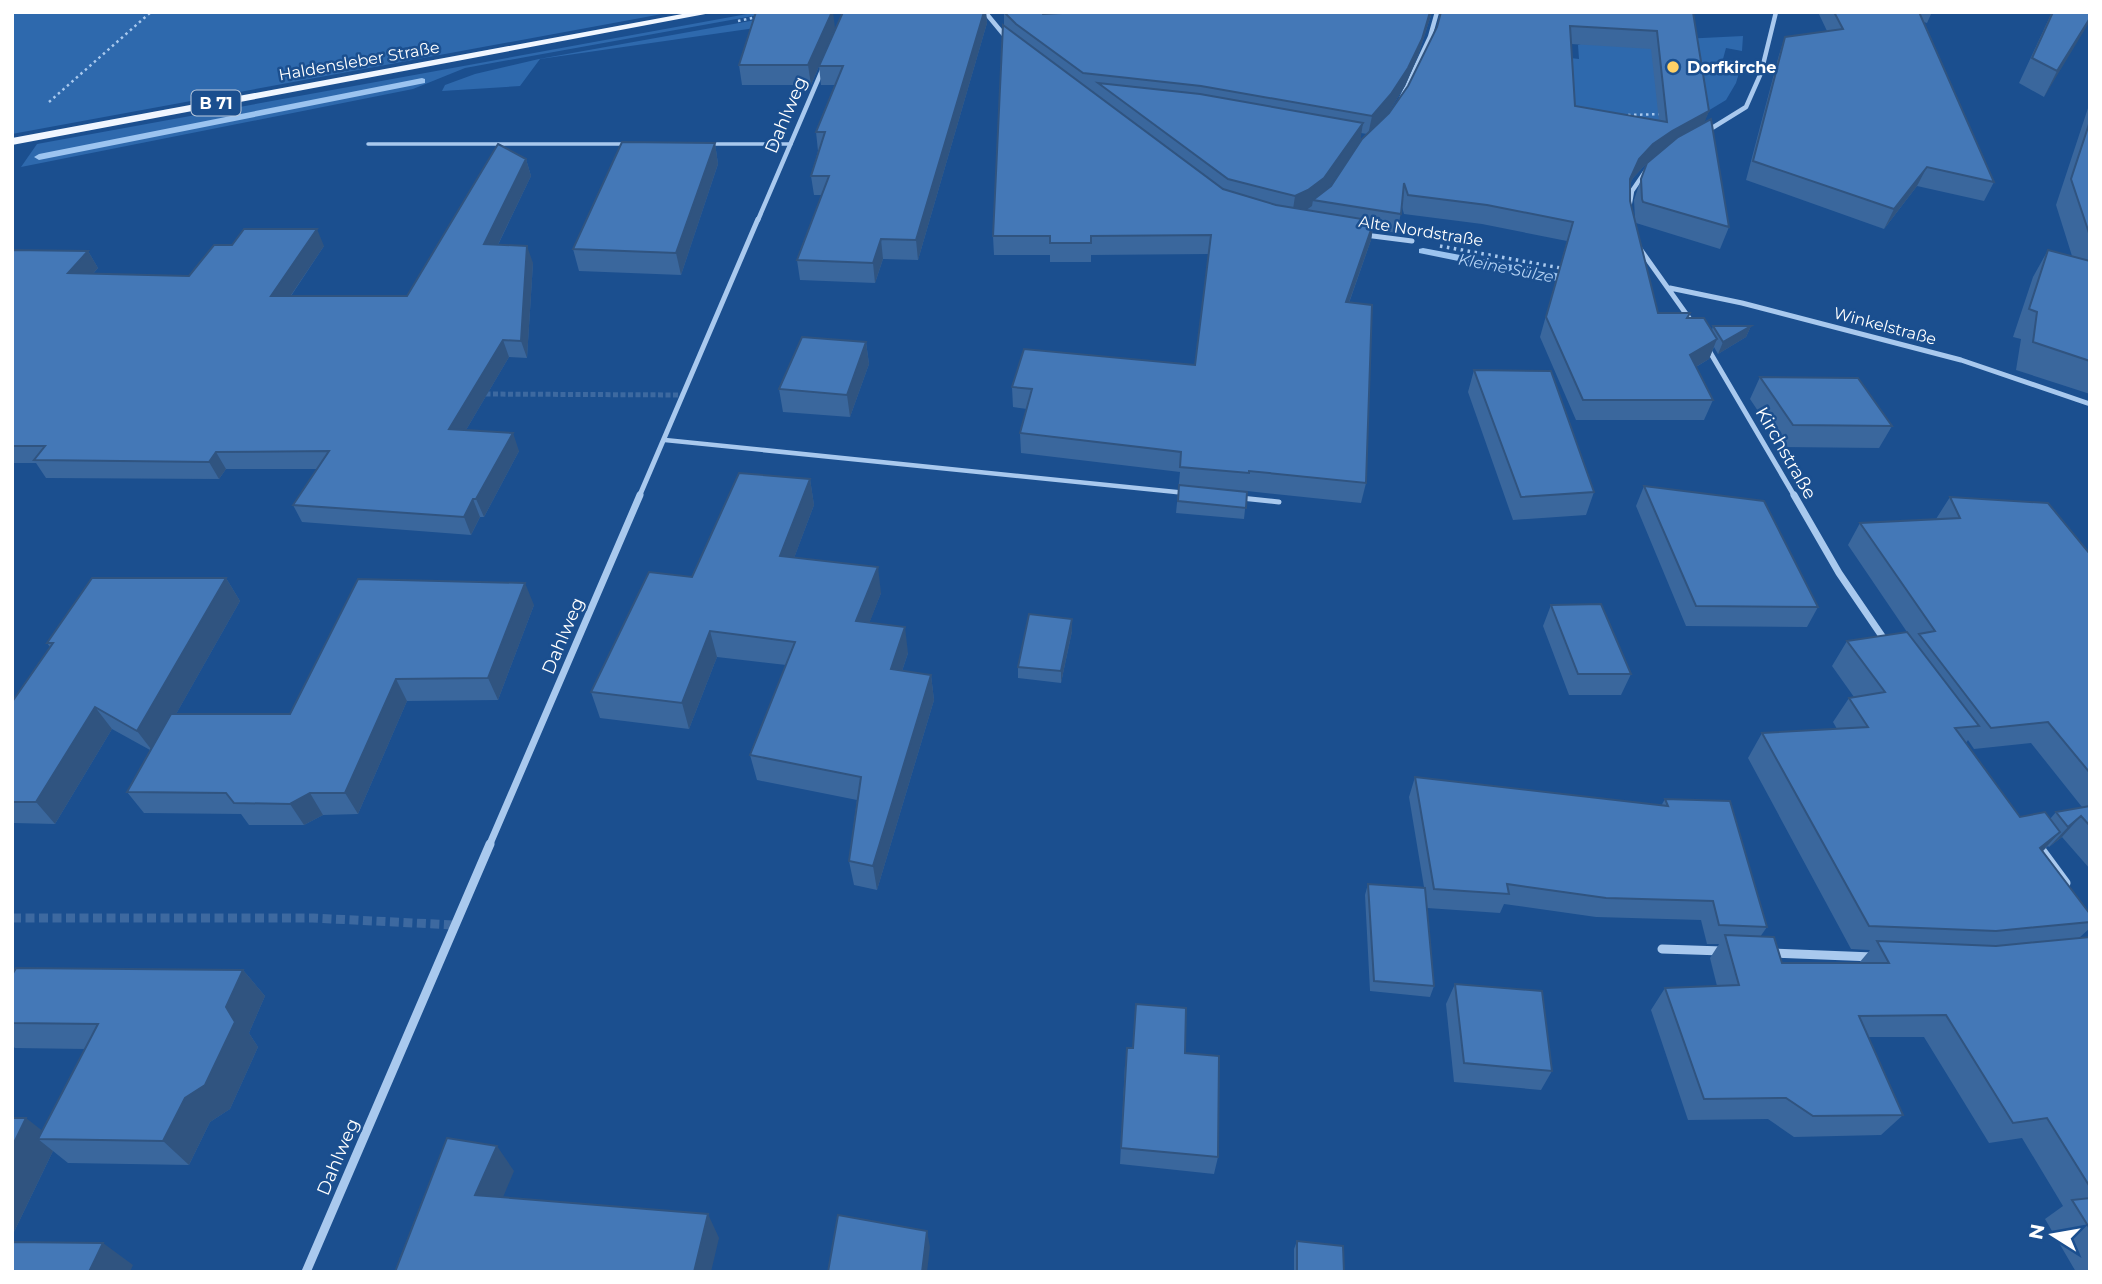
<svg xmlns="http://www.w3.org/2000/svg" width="2102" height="1284" viewBox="0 0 2102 1284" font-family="Montserrat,sans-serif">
<rect width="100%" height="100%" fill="#1b4f8f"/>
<path fill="#2e69ad" d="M12 12H673L12 134Z
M758 12H775L465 68 413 89 21 167 37 144Z
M800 12H818L817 19 540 59 520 86 442 91 445 85 475 74 539 59Z
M1743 36 1742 51 1726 48 1723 59 1742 63 1736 83 1726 100 1688 123 1565 114 1520 52 1579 59 1578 45 1581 44Z"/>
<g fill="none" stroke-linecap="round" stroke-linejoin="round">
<path fill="#9cc4f0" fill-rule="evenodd" d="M422 78 425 79V83L39 160 34 157 39 154Z
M1423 248 1577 277 1583 281 1577 285 1419 253V249Z"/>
<path stroke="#3d69a0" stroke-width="5" stroke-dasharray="5 2.5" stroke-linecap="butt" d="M478 394 684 395"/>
<path stroke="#3d69a0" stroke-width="9" stroke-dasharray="9 4.5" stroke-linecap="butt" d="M12 918H313L455 925"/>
<path stroke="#a9c9ee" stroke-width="2.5" stroke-dasharray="2.5 3.5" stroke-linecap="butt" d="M738 21 757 17
M49 102 151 12
M1628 115 1661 114"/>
<path stroke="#a9c9ee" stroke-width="3.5" stroke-dasharray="2.5 4.5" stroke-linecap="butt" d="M1440 246 1566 269"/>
<path stroke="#a9c9ee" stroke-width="3.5" d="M368 144H627
M710 144H791"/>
<path stroke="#a9c9ee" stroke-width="4.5" d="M665 440 1186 493"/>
<path stroke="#a9c9ee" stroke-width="5" d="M1241 498 1279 502"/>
<path stroke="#a9c9ee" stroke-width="4.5" d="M985 12 1009 41
M1401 99 1430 37 1437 12
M1704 133 1746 107 1761 73 1776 12
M1629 208 1632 191 1647 169
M758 220 823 68"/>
<path stroke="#a9c9ee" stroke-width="5" d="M1365 235 1412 241
M1638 246 1694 325
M1670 288 1742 303 1961 360 2090 404
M1707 347 1795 497
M639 497 758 219"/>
<path stroke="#a9c9ee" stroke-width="7" d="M1794 495 1839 573 1886 642
M489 846 640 495"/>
<path stroke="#a9c9ee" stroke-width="9" d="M2038 845 2066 883
M1662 949 1722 951
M1773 953 1873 957
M306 1272 490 844"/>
<path fill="#f0f6ff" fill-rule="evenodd" d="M693 12H716L12 145V138Z"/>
</g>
<path fill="#3a679d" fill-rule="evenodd" d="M843 12H986L987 23 918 260 883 259 875 283 800 280 797 260 822 195H814L811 176 818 151 816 132 836 85H821L819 66Z
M1004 12 1043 14 1082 12H1432L1418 56 1405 86 1388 113 1379 122 1389 113 1408 86 1437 27 1693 12 1709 111 1704 122 1729 227 1720 249 1636 223 1658 313 1688 318 1712 330 1713 326H1751L1746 337 1718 354 1714 347 1709 359 1696 367 1713 400 1704 420H1576L1540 337 1567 241 1482 224 1404 214 1402 207 1397 233 1373 229 1371 240 1349 303 1366 483 1361 503 1247 491 1244 519 1176 513 1180 472 1021 453 1020 433 1027 409 1013 407 1012 387 1195 365 1209 254 1091 255V262H1050V255H994L993 236 1004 26ZM1571 44 1651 49 1659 121 1575 106ZM1361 133 1367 134 1360 143ZM1359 143 1331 186 1328 188ZM1653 158 1641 179 1634 200 1635 219 1630 201V184L1633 178 1647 163Z
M1818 12H1932L1927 23 1924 22 1994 182 1984 201 1917 186 1884 229 1746 180 1779 55 1785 37 1827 31Z
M2052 12H2090L2044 97 2019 83Z
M835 28 811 85H742L739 65Z
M2090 102V394L2016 370 2021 339 2013 337 2033 277 2048 250 2072 256 2056 205Z
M715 143 718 164 681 275 579 271 573 249Z
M526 159 531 176 498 245 533 263 527 358 509 357 466 430 519 451 484 517H480L471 535 302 522 293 505 317 469H226L219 479 46 478 36 463H12V250L88 251 98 268 93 274 189 276 324 246 291 296H407Z
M866 342 869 364 850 417 783 412 779 389Z
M1474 370 1594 492 1586 515 1513 520 1468 392Z
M1760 377 1892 426 1879 448 1782 447 1750 399Z
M810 479 814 505 794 558 881 593 869 623 908 653 902 671 931 675 934 700 877 890 854 885 849 861 857 800 757 780 750 755 786 665 717 657 689 729 600 718 591 692 692 577Z
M1644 486 1818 607 1807 627 1686 626 1636 506Z
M1950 497 2090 554V869L2062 837 2049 847 2048 846 2043 851 2090 914V928L2079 938 2090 937V1272H2076L2045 1219 2063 1206 2022 1138 1989 1143 1924 1037H1868L1903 1115 1881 1135 1794 1137 1768 1119 1688 1120 1651 1010 1665 988 1717 986 1710 958 1719 944H1707L1701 920 1596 917 1504 904 1500 913 1427 908 1434 986 1430 997 1370 991 1365 895 1368 884 1424 887 1409 797 1415 777 1661 806 1665 799 1767 927 1760 937 1782 963H1859L1870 950 1851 949 1748 758 1762 733 1837 729 1833 722 1849 698 1854 697 1832 666 1847 641 1907 632 1848 545 1860 523 1936 519ZM1968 740 1974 749 2031 743 2082 807 2056 812 2050 819 2020 817 1966 743Z
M226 578 240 601 176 714H290L534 605 498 700 407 701 358 814 323 815 304 825H249L241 814 144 813 127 792 150 750 112 729 55 824 14 823 12 821V702L50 647 47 643Z
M1551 605 1631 674 1621 695H1569L1543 626Z
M1072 631 1061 683 1018 678V667Z
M243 970 265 996 249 1033 258 1047 230 1109 210 1122 189 1165 68 1163 53 1151 12 1236V1118L42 1131 85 1049 15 1048 12 1045V975Z
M1455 984 1552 1071 1541 1090 1454 1082 1446 1004Z
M1185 1053 1218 1157 1214 1174 1120 1164 1125 1065Z
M1297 1241 1344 1272H1294V1249Z"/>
<path fill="#305480" d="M832 12H833L835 28 811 85 808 65Z
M984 12H986L987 23 918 260 916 240Z
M1430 12H1432L1418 56 1405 86 1388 113 1368 135 1372 116Z
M2090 18V21L2044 97 2057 71Z
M1709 111 1702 129 1666 149 1647 163 1633 178 1624 198 1630 179 1639 159 1653 144 1672 131Z
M1363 123 1360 143 1321 198 1313 200 1312 206 1305 211 1292 216 1295 196Z
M715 143 718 164 681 275 676 253Z
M526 159 531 176 490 261 484 244Z
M1927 167 1917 186 1884 229 1894 209Z
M1374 221 1371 240 1342 322 1346 302Z
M317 229 324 246 279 313 271 296Z
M881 239 883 259 875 283 873 263Z
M527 246 533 263 527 358 521 341Z
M88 251 98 268 78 290 68 273Z
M1751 326 1746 337 1718 354 1723 342Z
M1717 339 1709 359 1682 375 1690 355Z
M503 340 509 357 456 447 449 429Z
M866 342 869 364 850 417 847 395Z
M513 433 519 451 484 517 476 499Z
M216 452 226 469 219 479 209 462Z
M810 479 814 505 785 582 780 556Z
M473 499 480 517 471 535 464 517Z
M878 567 881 593 860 647 856 621Z
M226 578 240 601 154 753 137 731Z
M525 583 534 605 498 700 488 678Z
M1072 619V631L1061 683V671Z
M905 627 908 653 894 695 891 669Z
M710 631 717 657 689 729 682 703Z
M931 675 934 700 877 890 873 866Z
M396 679 407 701 358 814 345 793Z
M95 707 112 729 55 824 36 802Z
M310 793 323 815 304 825 290 804Z
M2081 816 2062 837 2049 847 2068 827Z
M2060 832 2038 856 2040 848Z
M243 970 265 996 249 1033 258 1047 230 1109 210 1122 189 1165 163 1141 185 1098Z
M26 1118 53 1139H38L53 1151 12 1236V1147Z
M497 1146 514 1171 494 1219 475 1195Z
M708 1214 719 1238 711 1272H694Z
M927 1231 930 1247 927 1272H922Z
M103 1243 133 1265 130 1272H89Z"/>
<path fill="#4478b7" stroke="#305480" stroke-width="2" fill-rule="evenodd" d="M756 12H832L808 65H739Z
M843 12H984L916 240 881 239 873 263 797 260 829 176H811L825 132H816L843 66H819Z
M1004 12H1042L1043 14 1082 12H1430L1422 39 1408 68 1391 94 1372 116 1201 86 1083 73 1016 24Z
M1441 12H1693L1709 111 1672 131 1653 144 1639 159 1630 179V201L1658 313H1690L1687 318H1704L1717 339 1690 355 1713 400H1583L1546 317 1573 222 1487 205 1408 195 1404 183 1401 214 1313 200 1331 186 1362 139 1389 113 1408 86 1437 27ZM1570 26 1657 31 1667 122 1575 106Z
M1834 12H1919L1994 182 1927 167 1894 209 1753 161 1785 37 1843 29Z
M2053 12H2090V18L2057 71 2032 58Z
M1003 25 1223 189 1276 205 1374 221 1346 302 1372 305 1366 483 1249 471V473L1180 467 1181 452 1020 433 1032 389 1012 387 1024 349 1195 365 1211 235 1091 236V243H1050V236H993Z
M1098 83 1200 94 1363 123 1324 178 1308 190 1295 196 1228 179Z
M1711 119 1729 227 1643 202 1642 199 1641 179 1647 163 1678 137Z
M2090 121V236L2071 179Z
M622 142 715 143 676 253 573 249Z
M498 144 526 159 484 244 527 246 521 341 503 340 449 429 513 433 476 499H473L464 517 293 505 329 451 216 452 209 462 34 460 45 446H12V250L88 251 68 273 189 276 214 245H232L244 229H317L271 296H407Z
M2048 250 2090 261V361L2033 342 2037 312 2029 309Z
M1713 326H1751L1723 342Z
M802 337 866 342 847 395 779 389Z
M1474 370 1551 371 1594 492 1521 497Z
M1760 377 1858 378 1892 426 1793 425Z
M739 473 810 479 780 556 878 567 856 621 905 627 891 669 931 675 873 866 849 861 861 777 750 755 795 642 710 631 682 703 591 692 649 572 692 577Z
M1179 485 1247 492 1246 508 1178 501Z
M1644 486 1764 501 1818 607 1696 606Z
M1950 497 2048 503 2090 554V773L2048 722 1991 728 1919 634 1935 631 1860 523 1960 518Z
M92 578H226L137 731 95 707 36 802H12V702L53 643H47Z
M358 579 525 583 488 678 396 679 345 793H310L290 804 234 803 226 793 127 792 171 714H290Z
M1601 604 1631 674H1578L1551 605Z
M1029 614 1072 619 1061 671 1018 667Z
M1907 632 1979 726 1955 728 2020 817 2045 812 2060 832 2040 848 2090 914V922L1996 931 1869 926 1762 733 1868 727 1849 698 1885 692 1847 641Z
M1415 777 1668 806 1665 799 1730 801 1767 927 1719 925 1713 901 1606 898 1507 884 1509 894 1434 889Z
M2090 806V826L2081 816 2068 827 2056 812Z
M1368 884 1425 888 1434 986 1374 981Z
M1725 935 1774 937 1782 963H1889L1877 941 1996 946 2090 937V1187L2047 1118 2013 1123 1946 1015 1859 1016 1903 1115 1813 1116 1786 1098 1704 1099 1665 988 1739 985Z
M16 968 243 970 226 1007 235 1022 205 1085 185 1098 163 1141 38 1139 98 1024 12 1023V975Z
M1455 984 1542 991 1552 1071 1464 1063Z
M1136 1004 1186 1008 1185 1053 1219 1056 1218 1157 1121 1148 1127 1048H1133Z
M12 1118H26L12 1147Z
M447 1138 497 1146 475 1195 708 1214 694 1272H395Z
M2090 1198V1229L2072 1200Z
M838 1215 927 1231 922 1272H828Z
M1297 1241 1343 1246 1344 1272H1297Z
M12 1242 103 1243 89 1272H12Z"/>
<circle fill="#ffd166" stroke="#1b4f8f" stroke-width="2.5" cx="1673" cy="67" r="7"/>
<g text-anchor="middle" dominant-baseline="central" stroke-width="5" stroke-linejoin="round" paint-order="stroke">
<g font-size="16" fill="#fff" stroke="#1b4f8f">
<text transform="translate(359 61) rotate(-10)">Haldensleber Straße</text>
<text transform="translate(1421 231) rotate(9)">Alte Nordstraße</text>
<text transform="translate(1885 326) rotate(15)">Winkelstraße</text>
</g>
<g font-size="16" font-weight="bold" fill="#fff" stroke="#1b4f8f" text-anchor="start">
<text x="1687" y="67">Dorfkirche</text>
</g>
<rect fill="#1b4f8f" stroke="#bbcadd" stroke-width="2" x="191.5" y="90.5" width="49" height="25" rx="5"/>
<g font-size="16" font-weight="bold" fill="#fff">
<text x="216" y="103">B 71</text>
</g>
<g font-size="16" font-style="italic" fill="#b5d3f5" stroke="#1b4f8f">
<text transform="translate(1506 268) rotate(11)">Kleine Sülze</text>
</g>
<g font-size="18" fill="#fff" stroke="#1b4f8f">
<text transform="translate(786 115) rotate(-67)">Dahlweg</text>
<text transform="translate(1786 453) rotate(60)">Kirchstraße</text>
<text transform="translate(563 636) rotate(-67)">Dahlweg</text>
<text transform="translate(338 1157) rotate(-67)">Dahlweg</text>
</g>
</g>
<rect width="2102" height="1284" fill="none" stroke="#ffffff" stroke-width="28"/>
<g transform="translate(2053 1235) rotate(281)" stroke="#1b4f8f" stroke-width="5" paint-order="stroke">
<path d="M0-5L12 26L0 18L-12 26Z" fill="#ffffff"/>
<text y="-10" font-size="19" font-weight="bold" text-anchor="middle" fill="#ffffff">N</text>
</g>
</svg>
